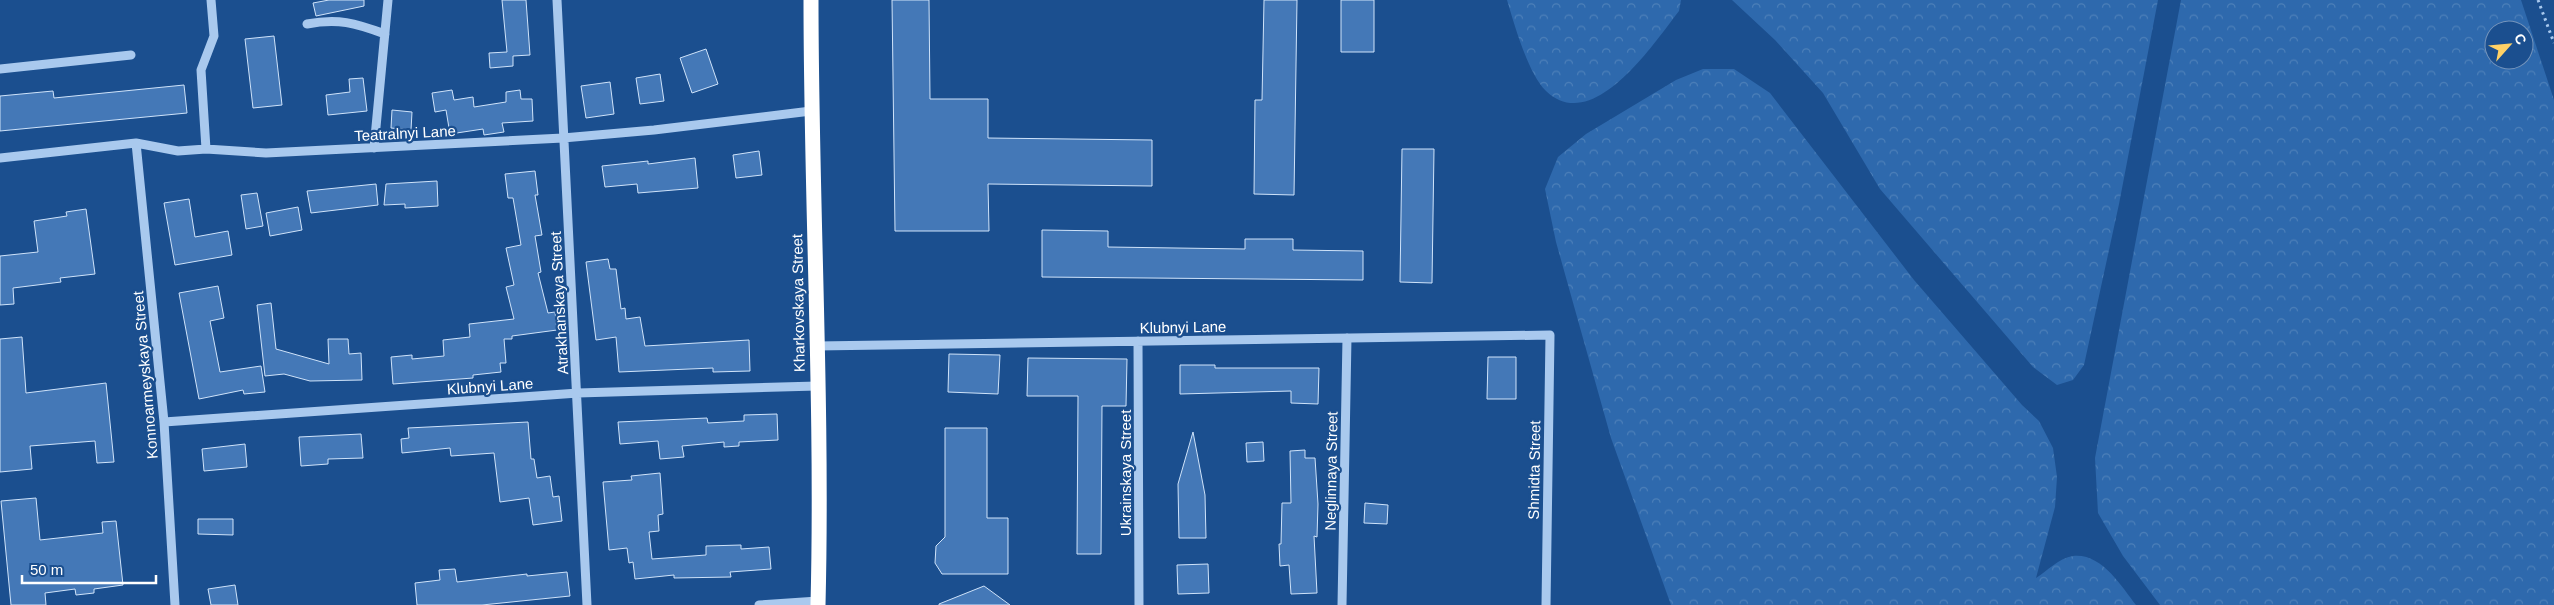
<svg xmlns="http://www.w3.org/2000/svg" width="2554" height="605" viewBox="0 0 2554 605" font-family="Arial,sans-serif">
<defs>
<pattern id="forest-crowns" width="20" height="18" patternUnits="userSpaceOnUse" patternTransform="scale(1.25)"><rect width="20" height="18" fill="#2e69ad"/><path d="M2 6a3 3 0 1 1 6 0M12 15a3 3 0 1 1 6 0" fill="none" stroke="#4d80b9"/></pattern>
</defs>
<rect width="100%" height="100%" fill="#1b4f8f"/>
<path fill="url(#forest-crowns)" fill-rule="evenodd" d="M1507 0H1681L1679 11C1654 43 1593 136 1546 91 1528 74 1514 23 1507 0Z
M1732 0H2158L2119 204 2084 365 2073 380 2057 385 2033 367 1880 189 1823 93 1775 40Z
M2181 0H2521L2554 100V605H2160L2123 556 2098 513 2095 458ZM2494 30H2524V60H2494Z
M1703 69H1734L1770 93 1914 280 2022 405 2039 421 2053 448 2057 477 2055 507 2036 578C2047 571 2059 558 2073 556 2102 553 2121 586 2136 605H1671L1611 438 1556 242 1545 189 1558 157 1586 134 1676 80Z"/>
<path fill="#4478b7" stroke="#cfe3fa" d="M329 0H364V6L316 16 313 3Z
M502 0H526L530 55 513 56V66L490 68 489 53 507 52Z
M892 0H929L930 99H988V138L1152 140V186L988 184 989 231H895Z
M1264 0H1297L1294 195 1254 194 1255 100H1262Z
M1341 0H1374V52H1341Z
M274 36 282 105 253 108 245 39Z
M706 49 718 84 692 93 680 58Z
M660 74 664 101 640 104 636 78Z
M363 78 367 111 328 115 326 95 350 92 349 79Z
M610 82 614 114 586 118 581 86Z
M184 85 187 113 0 131V96L53 91 54 98Z
M452 90 454 100 473 97 474 107 506 102V92L520 90 521 99H532L533 121 502 123 504 132 484 135 483 129 450 134 446 110 435 112 432 93Z
M392 110 412 112 411 130 391 128Z
M1402 149H1434L1432 283 1400 282Z
M759 151 762 175 736 178 733 155Z
M695 158 698 188 638 193 637 184 605 187 602 166 648 161V164Z
M535 171 538 195H535L542 235 535 236 541 272 538 273 548 313 555 312 557 330 512 336V339H504L506 363H500L501 372 473 375V378L393 384 391 357 412 355V359L444 356 443 340 470 337 469 324 514 319 506 287 514 285 506 248 521 245 513 198H508L505 174Z
M437 181 438 206 405 208V204L384 205 386 184Z
M376 184 378 205 311 213 307 191Z
M257 193 263 226 246 229 241 195Z
M189 199 195 237 228 231 232 255 175 265 164 203Z
M298 207 302 230 270 236 266 213Z
M86 209 95 274 60 278 61 282 13 288 14 304 0 305V256L38 252 34 221 67 216 66 212Z
M1042 230 1108 231V247L1245 249V239H1293V250L1363 251V280L1042 277Z
M608 259 610 269H616L621 309 625 308 626 319 640 317 645 346 749 340 750 371 713 372V368L619 372 616 337 596 340 586 262Z
M218 286 224 318 210 321 220 372 261 366 265 392 244 394 243 390 199 399 179 293Z
M271 303 276 349 329 364 328 339H348L349 354 361 353 362 380 310 381 284 374 265 376 257 305Z
M22 337 26 393 106 383 114 462 97 463 95 441 30 446 32 469 0 472V339Z
M949 354 1000 355 998 394 948 392Z
M1488 357H1516V399H1487Z
M1028 358 1127 359 1126 406H1102L1101 554H1077L1078 396H1027Z
M1180 365H1215V368H1319L1318 404 1291 403V391L1180 394Z
M777 414 778 440 739 442V446L724 447V442L682 446 684 457 660 459 658 441 620 444 618 422 707 418 708 423 744 421V415Z
M528 422 531 459H534L537 478 550 476 553 497 559 496 562 521 533 525 529 498 500 502 494 453 451 456 450 448 402 453 401 439 409 438 408 428Z
M945 428H987V518H1008V574H942L935 563 936 546 945 537Z
M1193 432 1205 495 1206 538H1179L1178 484Z
M361 434 363 458 328 459V464L301 466 299 437Z
M1263 442 1264 461 1247 462 1246 443Z
M245 444 247 467 204 471 202 449Z
M1305 450V458H1315L1318 504 1317 537 1314 536 1317 593 1291 594 1289 565 1280 566 1279 544H1281L1282 503H1291L1290 451Z
M660 473 663 514 658 515 659 531 649 532 652 559 706 555V546L741 545V549L769 547 771 569 730 572 731 577 674 578V575L635 579 633 562 629 563 627 548 609 550 603 482 632 480 631 476Z
M36 498 40 540 103 533 102 522 116 521 123 585 94 589V593L76 595 75 589 45 593 46 605H11L1 501Z
M1365 503 1388 505 1387 524 1364 523Z
M198 519H233V535L198 534Z
M1208 564 1209 593 1178 594 1177 565Z
M455 569 457 582 527 574V576L567 572 570 596 482 605H417L415 583 440 580 439 570Z
M235 585 238 605H211L208 589Z
M984 586 1010 605H939V604Z"/>
<g fill="none" stroke-linecap="round" stroke-linejoin="round">
<path stroke="#a9c9ee" stroke-width="3" stroke-dasharray="2.5 4" stroke-linecap="butt" d="M2538 0 2554 43"/>
<path stroke="#a9c9ee" stroke-width="9" d="M557 0 587 605
M307 24C338 18 355 23 385 34
M0 69 131 55
M136 143 164 422 175 605
M374 148 388 0
M206 149 201 70 214 36 211 0
M0 158 136 143 178 151 206 149 266 153 563 138 654 130 811 111
M1138 341 1139 605
M817 346 1550 335 1546 605
M164 422 578 393 817 386
M759 605 818 601
M1342 605 1347 338"/>
<path stroke="#fff" stroke-width="15" d="M811 0C811 202 823 403 818 605"/>
</g>
<g text-anchor="middle" dominant-baseline="central" stroke-width="4.5" stroke-linejoin="round" paint-order="stroke">
<g font-size="15" fill="#fff" stroke="#1b4f8f">
<text transform="translate(405 133) rotate(-3)">Teatralnyi Lane</text>
<text transform="translate(559 303) rotate(-93)">Atrakhanskaya Street</text>
<text transform="translate(798 303) rotate(-91)">Kharkovskaya Street</text>
<text transform="translate(1183 327) rotate(-1)">Klubnyi Lane</text>
<text transform="translate(145 375) rotate(-95)">Konnoarmeyskaya Street</text>
<text transform="translate(490 386) rotate(-4)">Klubnyi Lane</text>
<text transform="translate(1534 470) rotate(-89)">Shmidta Street</text>
<text transform="translate(1331 471) rotate(-89)">Neglinnaya Street</text>
<text transform="translate(1125 473) rotate(-90)">Ukrainskaya Street</text>
</g>
</g>
<g transform="translate(2509 45) rotate(63)"><circle r="24" fill="#1b4f8f" stroke="#7695bc"/>
<path d="M0-4L9 19L0 12L-9 19Z" fill="#ffd166"/>
<text y="-8" font-size="14" font-weight="bold" text-anchor="middle" fill="#ffffff">С</text>
</g>
<path d="M22 575v8h134v-8" fill="none" stroke="#ffffff" stroke-width="2.5"/>
<text x="30" y="575" font-size="15" fill="#ffffff" stroke="#1b4f8f" stroke-width="4" paint-order="stroke">50 m</text>
</svg>
